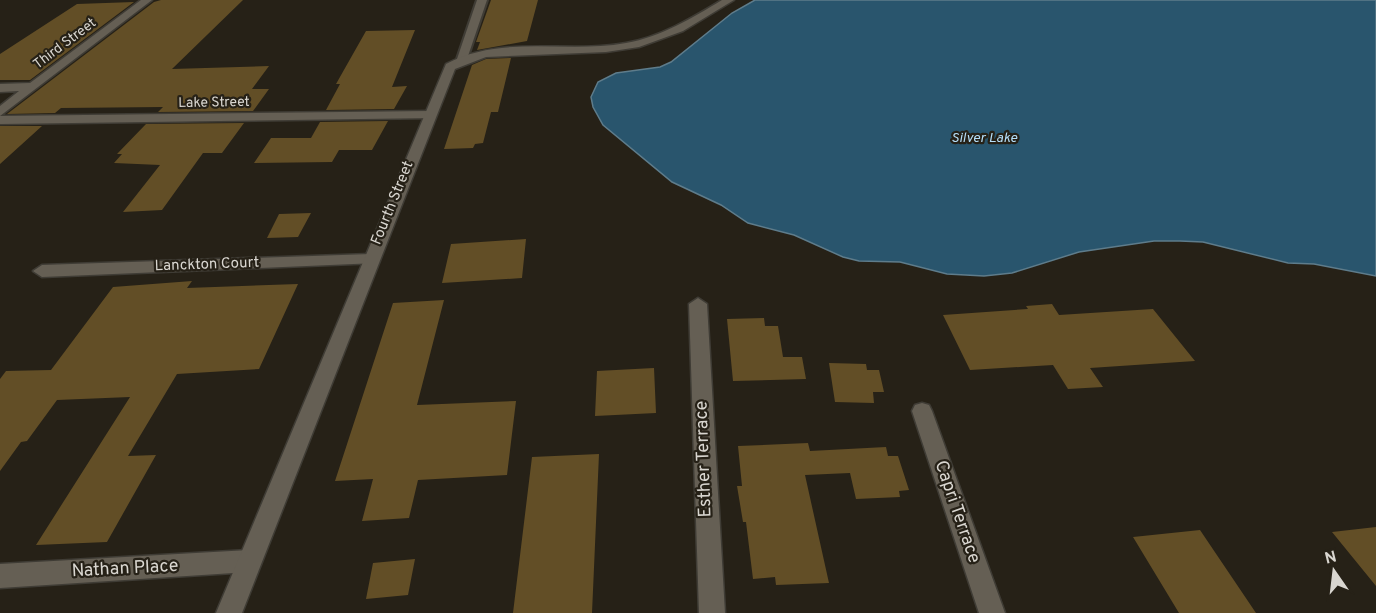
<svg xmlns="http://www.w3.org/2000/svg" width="1376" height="613" viewBox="0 0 1376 613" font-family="Overpass,sans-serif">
<rect width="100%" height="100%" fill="#262117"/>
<path fill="#29556d" stroke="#5e7c8b" stroke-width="1.5" d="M755 0H1376V276L1314 264 1288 263 1203 242 1180 241H1154L1079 252 1012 273 984 276 947 274 900 262 859 261 843 257 794 235 748 223 721 205 672 182 603 125 593 107 591 97 598 82 616 73 660 67 671 62 732 13Z"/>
<path fill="#624e26" d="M161 0H243L172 69 269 66 252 89H269L253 111 158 112 163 107 61 108 55 113 7 114 154 2Z
M491 0H538L527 41 477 50 480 42H476Z
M134 2 30 80H0V54L77 4Z
M415 30 392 87 407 86 394 109 326 110 340 84H336L366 31Z
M511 58 498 112H491L483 143 475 144 473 148 444 149 472 65 486 59Z
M388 121 372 150H339L332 162 254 163 271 138H311L320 122Z
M244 123 222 153H203L162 210 123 212 160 165 114 163 122 154H117L146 124Z
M0 126H42L0 164Z
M311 213 298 237 267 238 279 214Z
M526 239 522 278 442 283 451 244Z
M192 281 187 288 298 284 259 369 177 374 128 456 156 455 107 542 36 545 130 397 57 400 27 441 21 442 0 471V379L6 371 51 370 113 287Z
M444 300 417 405 516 401 507 475 418 480 409 518 362 521 373 479 335 481 393 303Z
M1052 304 1059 315 1153 309 1195 361 1090 368 1103 387 1068 389 1053 365 970 370 943 315 1028 309 1026 306Z
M764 318 765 326H778L783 357H802L806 379 733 381 727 319Z
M829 363 866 364 867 370H879L884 392H873L874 403 835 402Z
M654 368 656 413 595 416 597 371Z
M808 443 810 451 886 447 888 456H898L909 490 899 491 900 497 856 499 850 473 805 475 829 583 776 585 775 577 753 579 746 522H743L737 486H742L738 446Z
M599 454 592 613H513L532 457Z
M1376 527V586L1332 532Z
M1200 530 1256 613H1179L1133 537Z
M415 559 408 595 366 599 373 563Z"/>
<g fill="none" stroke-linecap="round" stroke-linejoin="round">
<g stroke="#3f3c35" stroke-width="4">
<path id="lane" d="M477 0H487L467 59 458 61 457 59Z"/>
</g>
<g stroke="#3f3c35" stroke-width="3">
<path id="street" d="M141 0H152L0 116V106L19 91 0 92V84L30 83Z
M429 111 436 115 434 118 0 124V116Z
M371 254 377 255 379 259 377 263 42 277 33 271 42 265Z
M698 298 707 304 725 613H699L689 304Z
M922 403 929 405 932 411 1005 613H979L912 411 915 405Z
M249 550 258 553 261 561 258 569 249 572 0 588V564Z"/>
</g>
<g stroke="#3f3c35" stroke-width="3">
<path id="secondary" d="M722 0H734L683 31 639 47 606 52 486 57 455 69 242 613H216L446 64C502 34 566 54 626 43 661 37 692 18 722 0Z"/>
</g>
<use href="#lane" fill="#655f54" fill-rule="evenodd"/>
<use href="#street" fill="#655f54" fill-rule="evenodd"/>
<use href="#secondary" fill="#655f54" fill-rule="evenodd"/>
</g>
<g text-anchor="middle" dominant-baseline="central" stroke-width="4.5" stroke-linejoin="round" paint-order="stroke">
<g font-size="14" fill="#d9d6d0" stroke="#262117">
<text transform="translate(65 44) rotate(-37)">Third Street</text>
<text transform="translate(214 103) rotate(-1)">Lake Street</text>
</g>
<g font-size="14" font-style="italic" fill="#b5def8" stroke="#262117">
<text x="984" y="138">Silver Lake</text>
</g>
<g font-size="15" fill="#d9d6d0" stroke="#262117">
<text transform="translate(393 203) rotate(-68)">Fourth Street</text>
<text transform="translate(207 265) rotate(-2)">Lanckton Court</text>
</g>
<g font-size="18" fill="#d9d6d0" stroke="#262117">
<text transform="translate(704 459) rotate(-92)">Esther Terrace</text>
<text transform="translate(957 512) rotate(71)">Capri Terrace</text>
<text transform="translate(125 569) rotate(-3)">Nathan Place</text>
</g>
</g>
<g transform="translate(1334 571) rotate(346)" stroke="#262117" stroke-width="4.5" paint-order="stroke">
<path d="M0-4.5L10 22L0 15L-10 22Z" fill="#d9d6d0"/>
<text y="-9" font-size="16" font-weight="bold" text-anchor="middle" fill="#d9d6d0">N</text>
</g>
</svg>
